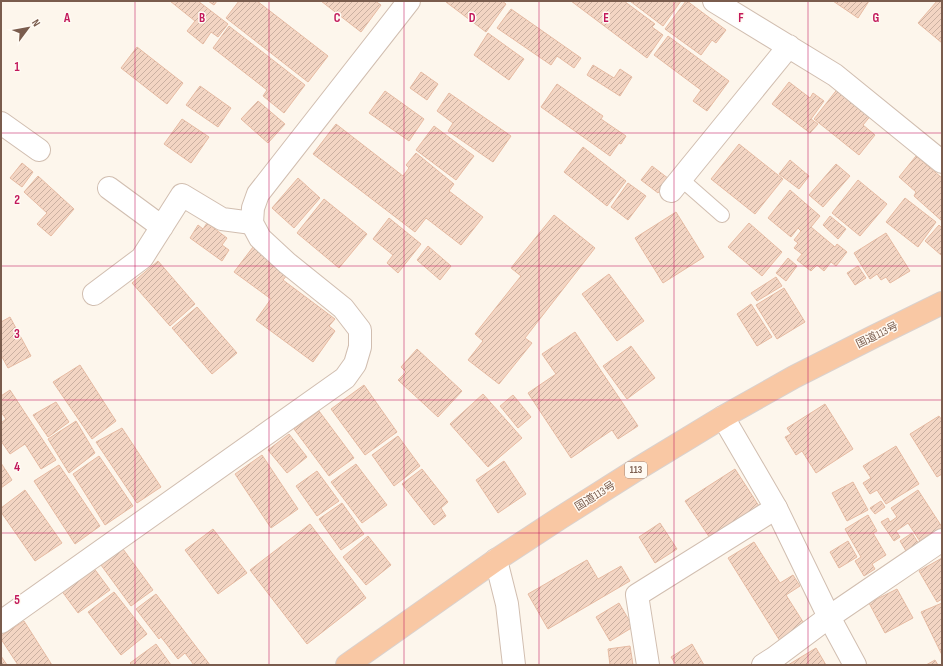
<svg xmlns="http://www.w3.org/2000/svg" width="943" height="666" viewBox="0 0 943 666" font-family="'Sofia Sans Condensed','Noto Sans JP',sans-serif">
<defs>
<pattern id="building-hatch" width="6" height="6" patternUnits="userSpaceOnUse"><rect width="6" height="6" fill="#f3d5c3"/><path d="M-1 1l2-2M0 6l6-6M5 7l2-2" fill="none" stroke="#cab0a1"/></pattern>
</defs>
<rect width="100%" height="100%" fill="#fdf6ec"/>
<path fill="url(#building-hatch)" stroke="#e6bba3" d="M170 1H198L228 24 218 37 211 32 203 44 187 31 195 21Z
M208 1H217L214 5Z
M239 1H257L328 56 308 82 226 18Z
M321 1H375L381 5 361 32Z
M447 1H502L506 4 486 32 446 2Z
M571 1H624L655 24 652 27 663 35 647 58Z
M630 1H681L663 26Z
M686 1H687L726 30 716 43 712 40 701 55 665 29Z
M833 1H869L858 18Z
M937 1H942V43L918 23Z
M511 9 581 58 574 68 557 56 551 65 497 28Z
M229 26 305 85 284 113 263 96 267 90 213 48Z
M488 33 524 59 509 80 474 55Z
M668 36 729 81 707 111 693 101 701 90 654 55Z
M137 47 183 83 167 104 121 68Z
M593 65 614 78 620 69 632 77 620 96 587 75Z
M421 72 438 84 427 100 410 88Z
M789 82 810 98 813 93 824 101 811 119 818 124 810 133 772 104Z
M557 84 603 116 601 119 626 136 621 144 619 143 610 156 541 107Z
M200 86 231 108 218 127 186 105Z
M839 87 872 114 863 125 875 135 859 155 814 119Z
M385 91 424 119 409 141 369 113Z
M449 93 511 136 493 162 448 131 453 123 437 111Z
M258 101 285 124 268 143 241 119Z
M182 119 209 137 191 163 164 144Z
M336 124 403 176 409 168 406 165 416 153 454 184 449 191 483 217 461 245 426 218 415 232 313 154Z
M434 126 474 156 456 180 416 150Z
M739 144 783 179 755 214 711 179Z
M583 147 626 181 607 206 564 172Z
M916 156 942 178V221L914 196 916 192 899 177Z
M790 160 809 176 799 189 779 174Z
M22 163 33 172 22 187 10 178Z
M836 164 850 176 823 207 809 195Z
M652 166 669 179 658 193 641 180Z
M38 176 74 209 51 236 37 224 47 213 24 192Z
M298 178 320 198 294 228 272 208Z
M858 180 887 204 860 236 832 213Z
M628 183 646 196 628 220 611 207Z
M790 190 820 216 811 227 835 247 837 244 847 252 836 266 831 262 824 271 817 265 811 271 797 260 802 254 794 248 798 243 794 240 801 231 798 228 791 237 768 218Z
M905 198 936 222 918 247 886 222Z
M324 199 367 234 339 268 297 233Z
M676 212 704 257 663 283 635 238Z
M554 215 595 248 525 338 532 343 499 384 468 360 483 341 475 334 521 276 511 268Z
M830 216 846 229 838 239 823 225Z
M389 218 421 244 398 273 387 263 393 255 373 239Z
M207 223 227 238 222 245 229 250 222 261 190 238 198 225 203 229Z
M749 223 782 252 762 276 728 247Z
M939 225 942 228V254L941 255 925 241Z
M886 233 910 271 890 283 886 277 881 280 877 274 870 279 854 253Z
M428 246 451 266 440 280 417 260Z
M253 247 288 274 283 280 335 319 329 326 335 331 313 362 256 320 271 299 234 272Z
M788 258 797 266 786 281 776 273Z
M158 261 195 304 170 326 132 283Z
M858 266 866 278 855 285 847 273Z
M609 274 644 321 617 341 582 294Z
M776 277 782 286 757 301 751 293Z
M784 288 805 322 777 339 756 305Z
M751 304 772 337 757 346 737 314Z
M197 307 237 353 212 374 172 328Z
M10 317 31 356 8 368 1 355V322Z
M575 332 638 426 618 439 612 430 571 458 528 393 556 374 542 354Z
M631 346 655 378 627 399 603 366Z
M417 349 462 391 438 417 398 380 406 372 401 367Z
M80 365 116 421 92 439 53 382Z
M364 385 397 432 365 455 331 409Z
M10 390 56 460 41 469 25 444 10 454 1 441V423L6 419 1 412V396Z
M483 394 522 438 488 467 450 424Z
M513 395 531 417 518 428 500 406Z
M56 402 69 422 48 437 33 415Z
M825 404 853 449 816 473 802 451 796 455 785 437 791 434 787 428Z
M319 411 354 458 329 476 294 429Z
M939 416 942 420V474L937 477 910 434Z
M76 421 95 453 69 473 48 439Z
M122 428 161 487 137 503 96 442Z
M289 434 307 457 287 473 268 450Z
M398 436 420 466 394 486 372 455Z
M896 446 919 484 886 504 877 490 870 494 863 483 871 478 863 466Z
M262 455 298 509 271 528 235 474Z
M99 456 133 506 105 525 73 474Z
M504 461 526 494 498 513 476 480Z
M1 463 12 480 1 488Z
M356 464 387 505 362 523 331 482Z
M59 465 100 526 75 544 34 481Z
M422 469 448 502 441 508 446 516 434 525 402 484Z
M735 469 759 506 710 538 685 501Z
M317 471 339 501 317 516 296 486Z
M853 482 868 510 847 521 832 493Z
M25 490 62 543 35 561 1 512V508Z
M918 490 942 527V533L923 546 908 523 896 531 900 537 894 541 881 522 888 518 890 522 897 517 891 508Z
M881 501 885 507 875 514 870 508Z
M342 503 364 534 341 550 319 519Z
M868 515 877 531 873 533 886 555 872 564 875 569 864 576 855 561 861 557 845 529Z
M660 523 677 549 655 563 639 537Z
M310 524 366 598 307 644 250 570Z
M213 529 247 573 218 594 185 550Z
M912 533 922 549 909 556 900 541Z
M368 536 391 565 366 585 343 557Z
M848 541 857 557 839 568 830 552Z
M754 542 780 583 793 575 800 586 786 595 805 625 780 641 728 558Z
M123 549 153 590 131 606 101 565Z
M942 558V599L937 602 919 571Z
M587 560 598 579 621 566 630 581 548 629 528 594Z
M93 567 110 590 78 613 61 590Z
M897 589 913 618 885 633 869 603Z
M114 592 147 634 121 655 88 612Z
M156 594 210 665H194L185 653 178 659 161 637 159 639 136 609Z
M619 603 633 627 610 641 596 617Z
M942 603V655L921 612Z
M24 621 52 665H18L1 639V636Z
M156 644 171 665H132L130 663Z
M692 644 704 665H676L671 657Z
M630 646 633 665H610L608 649Z
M816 648 826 665H788Z
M1 656 7 665H1Z
M935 660 938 665H926Z"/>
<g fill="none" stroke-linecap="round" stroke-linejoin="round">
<g stroke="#d1beb0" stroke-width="16">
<path id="service" d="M681 179 722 215"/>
</g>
<g stroke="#d1beb0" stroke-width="24">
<path id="minor" d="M714 1 835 75 942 162
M1 123 39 150
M109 188 162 227
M671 191 789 46
M94 294 142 258 182 195 222 219 252 223
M496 560 507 604 514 665
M648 665 637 595 776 508
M763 665 774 658 829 617 942 540"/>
</g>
<g stroke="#d1beb0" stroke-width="24">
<path id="tertiary" d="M723 417 776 508 829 617 855 665
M1 622 345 378 355 364 360 347V330L343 308 287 263 260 238 252 223 253 208 258 194 409 1"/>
</g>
<g stroke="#dad1cd" stroke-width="24">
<path id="trunk" d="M347 665 496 560 560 518 639 468 723 417 794 377 873 337 942 303"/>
</g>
<use href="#service" stroke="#fff" stroke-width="14"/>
<use href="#minor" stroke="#fff" stroke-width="22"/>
<use href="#tertiary" stroke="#fff" stroke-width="22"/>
<use href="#trunk" stroke="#f9c8a4" stroke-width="22"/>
</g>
<path fill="none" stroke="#c2185b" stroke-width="1" stroke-opacity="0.55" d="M135 1V665M269 1V665M404 1V665M539 1V665M674 1V665M808 1V665M1 133H942M1 266H942M1 400H942M1 533H942"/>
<g text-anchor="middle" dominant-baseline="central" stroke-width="3" stroke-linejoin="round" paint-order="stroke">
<rect fill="#fffaf3" stroke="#a28b7f" stroke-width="1" x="625" y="462" width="22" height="16" rx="3"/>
<g font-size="10" font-weight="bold" fill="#7a5c4d">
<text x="636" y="470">113</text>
</g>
<g font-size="11" fill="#7a5c4d" stroke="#fffaf3">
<text transform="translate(877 335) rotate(-26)">国道113号</text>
<text transform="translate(595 496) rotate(-32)">国道113号</text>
</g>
</g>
<g font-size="13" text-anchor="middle" font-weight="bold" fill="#c2185b" stroke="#fffaf3" stroke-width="3" stroke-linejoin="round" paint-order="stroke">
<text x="67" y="22">A</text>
<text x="202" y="22">B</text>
<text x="337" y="22">C</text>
<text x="472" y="22">D</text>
<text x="606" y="22">E</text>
<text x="741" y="22">F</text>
<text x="876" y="22">G</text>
<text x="17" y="71">1</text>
<text x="17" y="204">2</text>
<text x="17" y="338">3</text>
<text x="17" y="471">4</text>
<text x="17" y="604">5</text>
</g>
<rect width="943" height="666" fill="none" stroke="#7a5c4d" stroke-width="4"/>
<g transform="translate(28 28) rotate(58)" stroke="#fffaf3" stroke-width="3" paint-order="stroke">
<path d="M0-3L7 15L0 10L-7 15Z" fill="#7a5c4d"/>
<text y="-6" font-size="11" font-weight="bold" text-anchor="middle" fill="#7a5c4d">N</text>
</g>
</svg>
